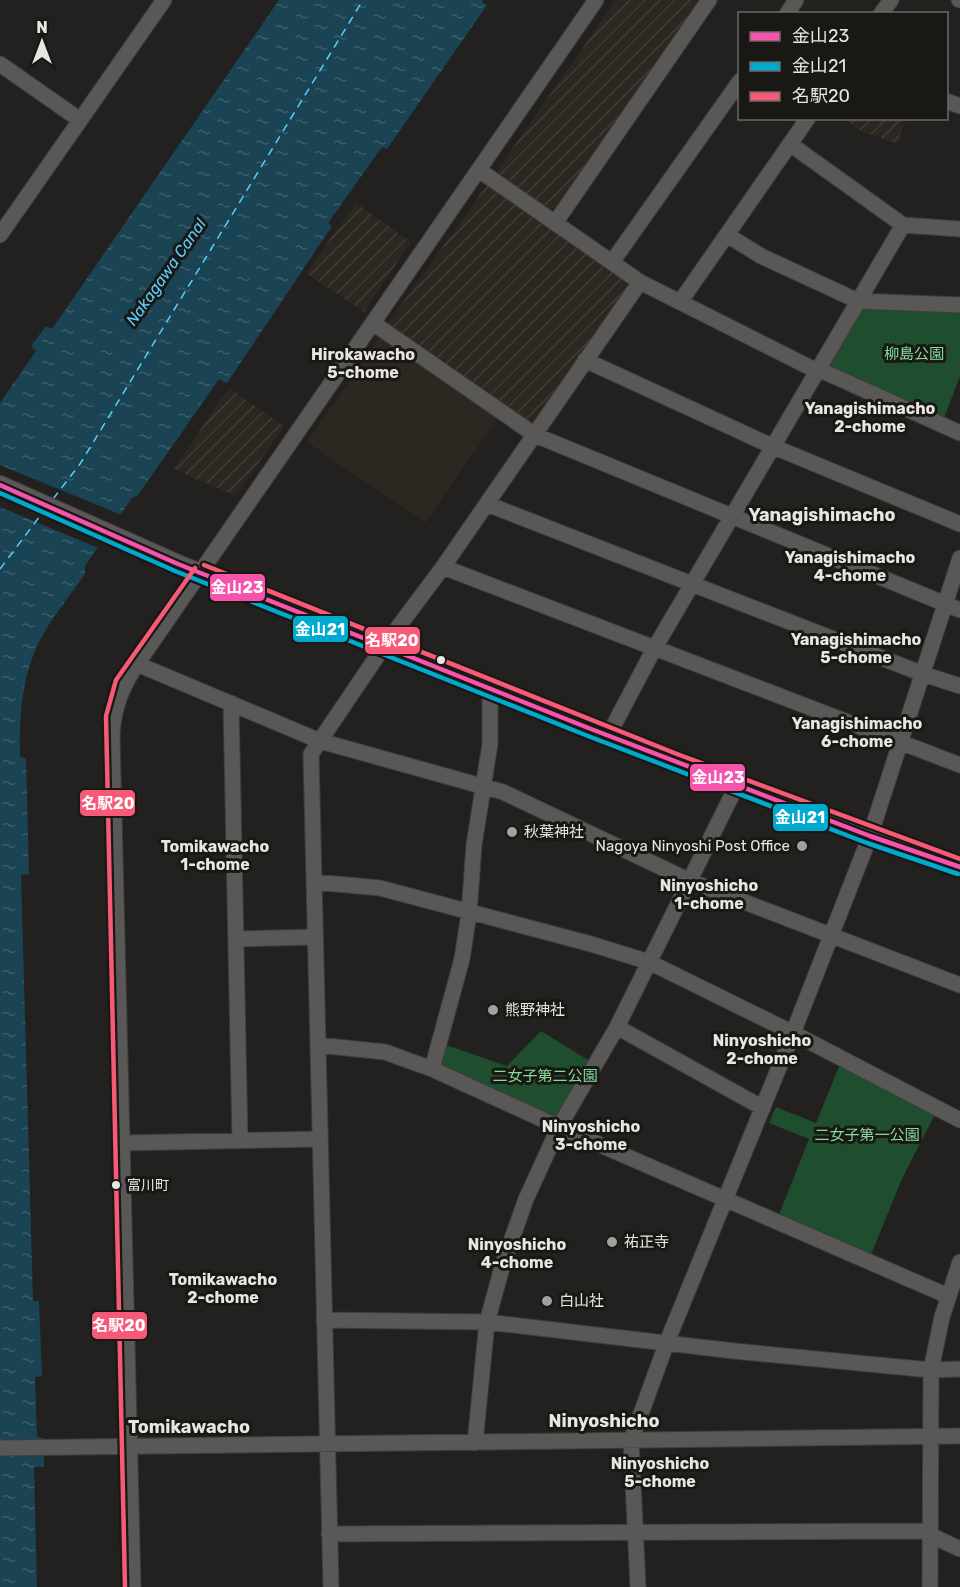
<svg xmlns="http://www.w3.org/2000/svg" width="960" height="1587" viewBox="0 0 960 1587" font-family="Rubik,'Noto Sans JP',sans-serif">
<defs>
<pattern id="industrial-furrows" width="10" height="10" patternUnits="userSpaceOnUse" patternTransform="scale(1.5)"><rect width="10" height="10" fill="#2c2720"/><path d="M-1 1l2-2M0 10L10 0M9 11l2-2" fill="none" stroke="#403c36"/></pattern>
<pattern id="water-ripples" width="26" height="14" patternUnits="userSpaceOnUse" patternTransform="scale(1.5)"><rect width="26" height="14" fill="#1a4353"/><path d="M2 4q2-2 4 0t4 0M15 11q2-2 4 0t4 0" fill="none" stroke="#3b5e6c"/></pattern>
</defs>
<rect width="100%" height="100%" fill="#22211f"/>
<path fill="#2c2720" d="M381 335 500 415 425 523 307 442Z"/>
<path fill="url(#industrial-furrows)" d="M616 0H700L555 208 550 209 498 174V169Z
M844 119H906L897 144 861 131Z
M486 186H491L630 283V287L532 427 386 326Z
M356 203 411 242 364 312 306 273Z
M229 388 284 426 236 496 173 469Z"/>
<path fill="#1e4e2e" d="M862 306 960 311V376L944 418 832 368 830 361Z
M541 1031 593 1063 556 1120 442 1068 439 1062 446 1045 507 1066Z
M840 1064 936 1112 901 1181 870 1257 778 1217 809 1139 769 1123 776 1107 816 1123Z"/>
<path fill="url(#water-ripples)" d="M279 0H483L482 2 487 5 387 149 382 147 328 223 332 226 227 383 219 379 138 495 132 498 85 566V574C72 593 57 611 45 631 22 670 19 713 20 757L26 758 29 874 21 875 33 1301H39L42 1376 35 1377 37 1437 44 1438V1467H34L37 1587H0V403L36 351 31 346 46 326 52 329Z"/>
<path fill="#22211f" d="M0 465 124 516 101 549 0 507Z"/>
<g fill="none" stroke-linecap="round" stroke-linejoin="round">
<path stroke="#58d0ff" stroke-width="1.5" stroke-dasharray="8 6" stroke-linecap="butt" d="M53 499 80 464 363 0
M0 569 43 512"/>
<g stroke="#3f3e3d" stroke-width="17">
<path id="minor" d="M959 0H960
M787 14 796 0
M881 14 891 0
M0 64 80 120
M946 101 960 106
M790 144 903 225 960 229
M479 170 640 282 817 371
M555 223 709 0
M0 235 164 0
M727 235 761 256 858 301 960 305
M612 262 740 81
M680 302 808 118
M373 323 535 435 960 610
M585 360 774 447 960 524
M818 369 960 433
M487 504 923 674 960 686
M443 567 960 765
M137 664 320 741 503 792 690 881 960 985
M231 703 240 1141
M608 736 654 649 903 225
M314 882 380 888 591 944 649 962 793 1033 960 1120
M236 939 315 937
M617 1027 763 1108
M318 1045 385 1052 432 1069 559 1127 948 1296
M432 1069 462 959 469 913 474 845 490 744V688
M122 1143 320 1139
M324 1320 487 1322 734 1351 931 1370 960 1369
M475 1443 487 1322 503 1264 526 1199 559 1127 617 1027 737 785
M0 1448 960 1436
M329 1534 930 1531
M930 1535 960 1549
M133 1587 112 736C113 708 122 687 137 664L596 0
M331 1587 311 754 384 646 443 567 640 282
M638 1587 631 1441 667 1342 793 1033 870 836 960 558
M930 1587 931 1370 942 1317 960 1262"/>
</g>
<g stroke="#3f3e3d" stroke-width="20">
<path id="major" d="M0 485 178 564 591 729 870 836 960 867"/>
</g>
<use href="#minor" stroke="#595857" stroke-width="15"/>
<use href="#major" stroke="#5c575a" stroke-width="18"/>
<g stroke="#1a1815" stroke-width="9">
<path id="bus-1" d="M0 485 178 564 591 729 870 836 960 867"/>
</g>
<g stroke="#1a1815" stroke-width="9">
<path id="bus-2" d="M0 493 175 571 588 736 867 843 958 874"/>
</g>
<g stroke="#1a1815" stroke-width="9">
<path id="bus-3" d="M204 565 677 754 960 859
M125 1587 106 716 116 680 195 568"/>
</g>
<use href="#bus-1" stroke="#f653ac" stroke-width="4.5"/>
<use href="#bus-2" stroke="#00a9ce" stroke-width="4.5"/>
<use href="#bus-3" stroke="#f75a77" stroke-width="4.5"/>
</g>
<g fill="#e7e6e4" stroke="#1a1815" stroke-width="2">
<circle cx="441" cy="660" r="5"/>
<circle cx="116" cy="1185" r="5"/>
</g>
<g fill="#a2a19f" stroke="#1a1815" stroke-width="2">
<circle cx="512" cy="832" r="6"/>
<circle cx="802" cy="846" r="6"/>
<circle cx="493" cy="1010" r="6"/>
<circle cx="612" cy="1242" r="6"/>
<circle cx="547" cy="1301" r="6"/>
</g>
<g text-anchor="middle" dominant-baseline="central" stroke-width="6" stroke-linejoin="round" paint-order="stroke">
<g font-size="14" fill="#e7e6e4" stroke="#1a1815" text-anchor="start">
<text x="127" y="1185">富川町</text>
</g>
<g font-size="15" fill="#83dc9b" stroke="#1a1815">
<text x="914" y="354">柳島公園</text>
<text x="545" y="1076">二女子第二公園</text>
<text x="867" y="1135">二女子第一公園</text>
</g>
<g font-size="15" fill="#e7e6e4" stroke="#1a1815" text-anchor="start">
<text x="524" y="832">秋葉神社</text>
<text x="790" y="846" text-anchor="end">Nagoya Ninyoshi Post Office</text>
<text x="505" y="1010">熊野神社</text>
<text x="624" y="1242">祐正寺</text>
<text x="559" y="1301">白山社</text>
</g>
<g font-size="16" font-style="italic" fill="#58d0ff" stroke="#1a1815">
<text transform="translate(166 272) rotate(-55)">Nakagawa Canal</text>
</g>
<g font-size="16" font-weight="bold" fill="#e7e6e4" stroke="#1a1815">
<text x="363" y="354">Hirokawacho<tspan x="363" dy="18">5-chome</tspan></text>
<text x="870" y="408">Yanagishimacho<tspan x="870" dy="18">2-chome</tspan></text>
<text x="850" y="557">Yanagishimacho<tspan x="850" dy="18">4-chome</tspan></text>
<text x="856" y="639">Yanagishimacho<tspan x="856" dy="18">5-chome</tspan></text>
<text x="857" y="723">Yanagishimacho<tspan x="857" dy="18">6-chome</tspan></text>
<text x="215" y="846">Tomikawacho<tspan x="215" dy="18">1-chome</tspan></text>
<text x="709" y="885">Ninyoshicho<tspan x="709" dy="18">1-chome</tspan></text>
<text x="762" y="1040">Ninyoshicho<tspan x="762" dy="18">2-chome</tspan></text>
<text x="591" y="1126">Ninyoshicho<tspan x="591" dy="18">3-chome</tspan></text>
<text x="517" y="1244">Ninyoshicho<tspan x="517" dy="18">4-chome</tspan></text>
<text x="223" y="1279">Tomikawacho<tspan x="223" dy="18">2-chome</tspan></text>
<text x="660" y="1463">Ninyoshicho<tspan x="660" dy="18">5-chome</tspan></text>
</g>
<g font-size="18" font-weight="bold" fill="#e7e6e4" stroke="#1a1815">
<text x="822" y="515">Yanagishimacho</text>
<text x="604" y="1421">Ninyoshicho</text>
<text x="189" y="1427">Tomikawacho</text>
</g>
</g>
<g stroke="#1a1815" stroke-width="2">
<rect x="209" y="573" width="57" height="29" rx="6" fill="#f653ac"/>
<rect x="292" y="615" width="57" height="28" rx="6" fill="#00a9ce"/>
<rect x="364" y="626" width="57" height="29" rx="6" fill="#f75a77"/>
<rect x="689" y="763" width="57" height="29" rx="6" fill="#f653ac"/>
<rect x="79" y="789" width="57" height="28" rx="6" fill="#f75a77"/>
<rect x="772" y="803" width="57" height="29" rx="6" fill="#00a9ce"/>
<rect x="91" y="1311" width="57" height="29" rx="6" fill="#f75a77"/>
</g>
<g font-size="16" text-anchor="middle" font-weight="bold" fill="#fff">
<text x="237" y="593">金山23</text>
<text x="320" y="635">金山21</text>
<text x="392" y="646">名駅20</text>
<text x="718" y="783">金山23</text>
<text x="108" y="809">名駅20</text>
<text x="800" y="823">金山21</text>
<text x="119" y="1331">名駅20</text>
</g>
<rect x="738" y="12" width="210" height="108" fill="#1a1815" stroke="#6c6a68" stroke-width="1.5"/>
<rect x="750" y="32" width="30" height="9" fill="#f653ac" stroke="#6c6a68" stroke-width="1.5"/>
<text x="792" y="42" font-size="18" fill="#e7e6e4">金山23</text>
<rect x="750" y="62" width="30" height="9" fill="#00a9ce" stroke="#6c6a68" stroke-width="1.5"/>
<text x="792" y="72" font-size="18" fill="#e7e6e4">金山21</text>
<rect x="750" y="92" width="30" height="9" fill="#f75a77" stroke="#6c6a68" stroke-width="1.5"/>
<text x="792" y="102" font-size="18" fill="#e7e6e4">名駅20</text>
<g transform="translate(42 42)" stroke="#1a1815" stroke-width="4.5" paint-order="stroke">
<path d="M0-4.5L10 22L0 15L-10 22Z" fill="#e7e6e4"/>
<text y="-9" font-size="16" font-weight="bold" text-anchor="middle" fill="#e7e6e4">N</text>
</g>
</svg>
